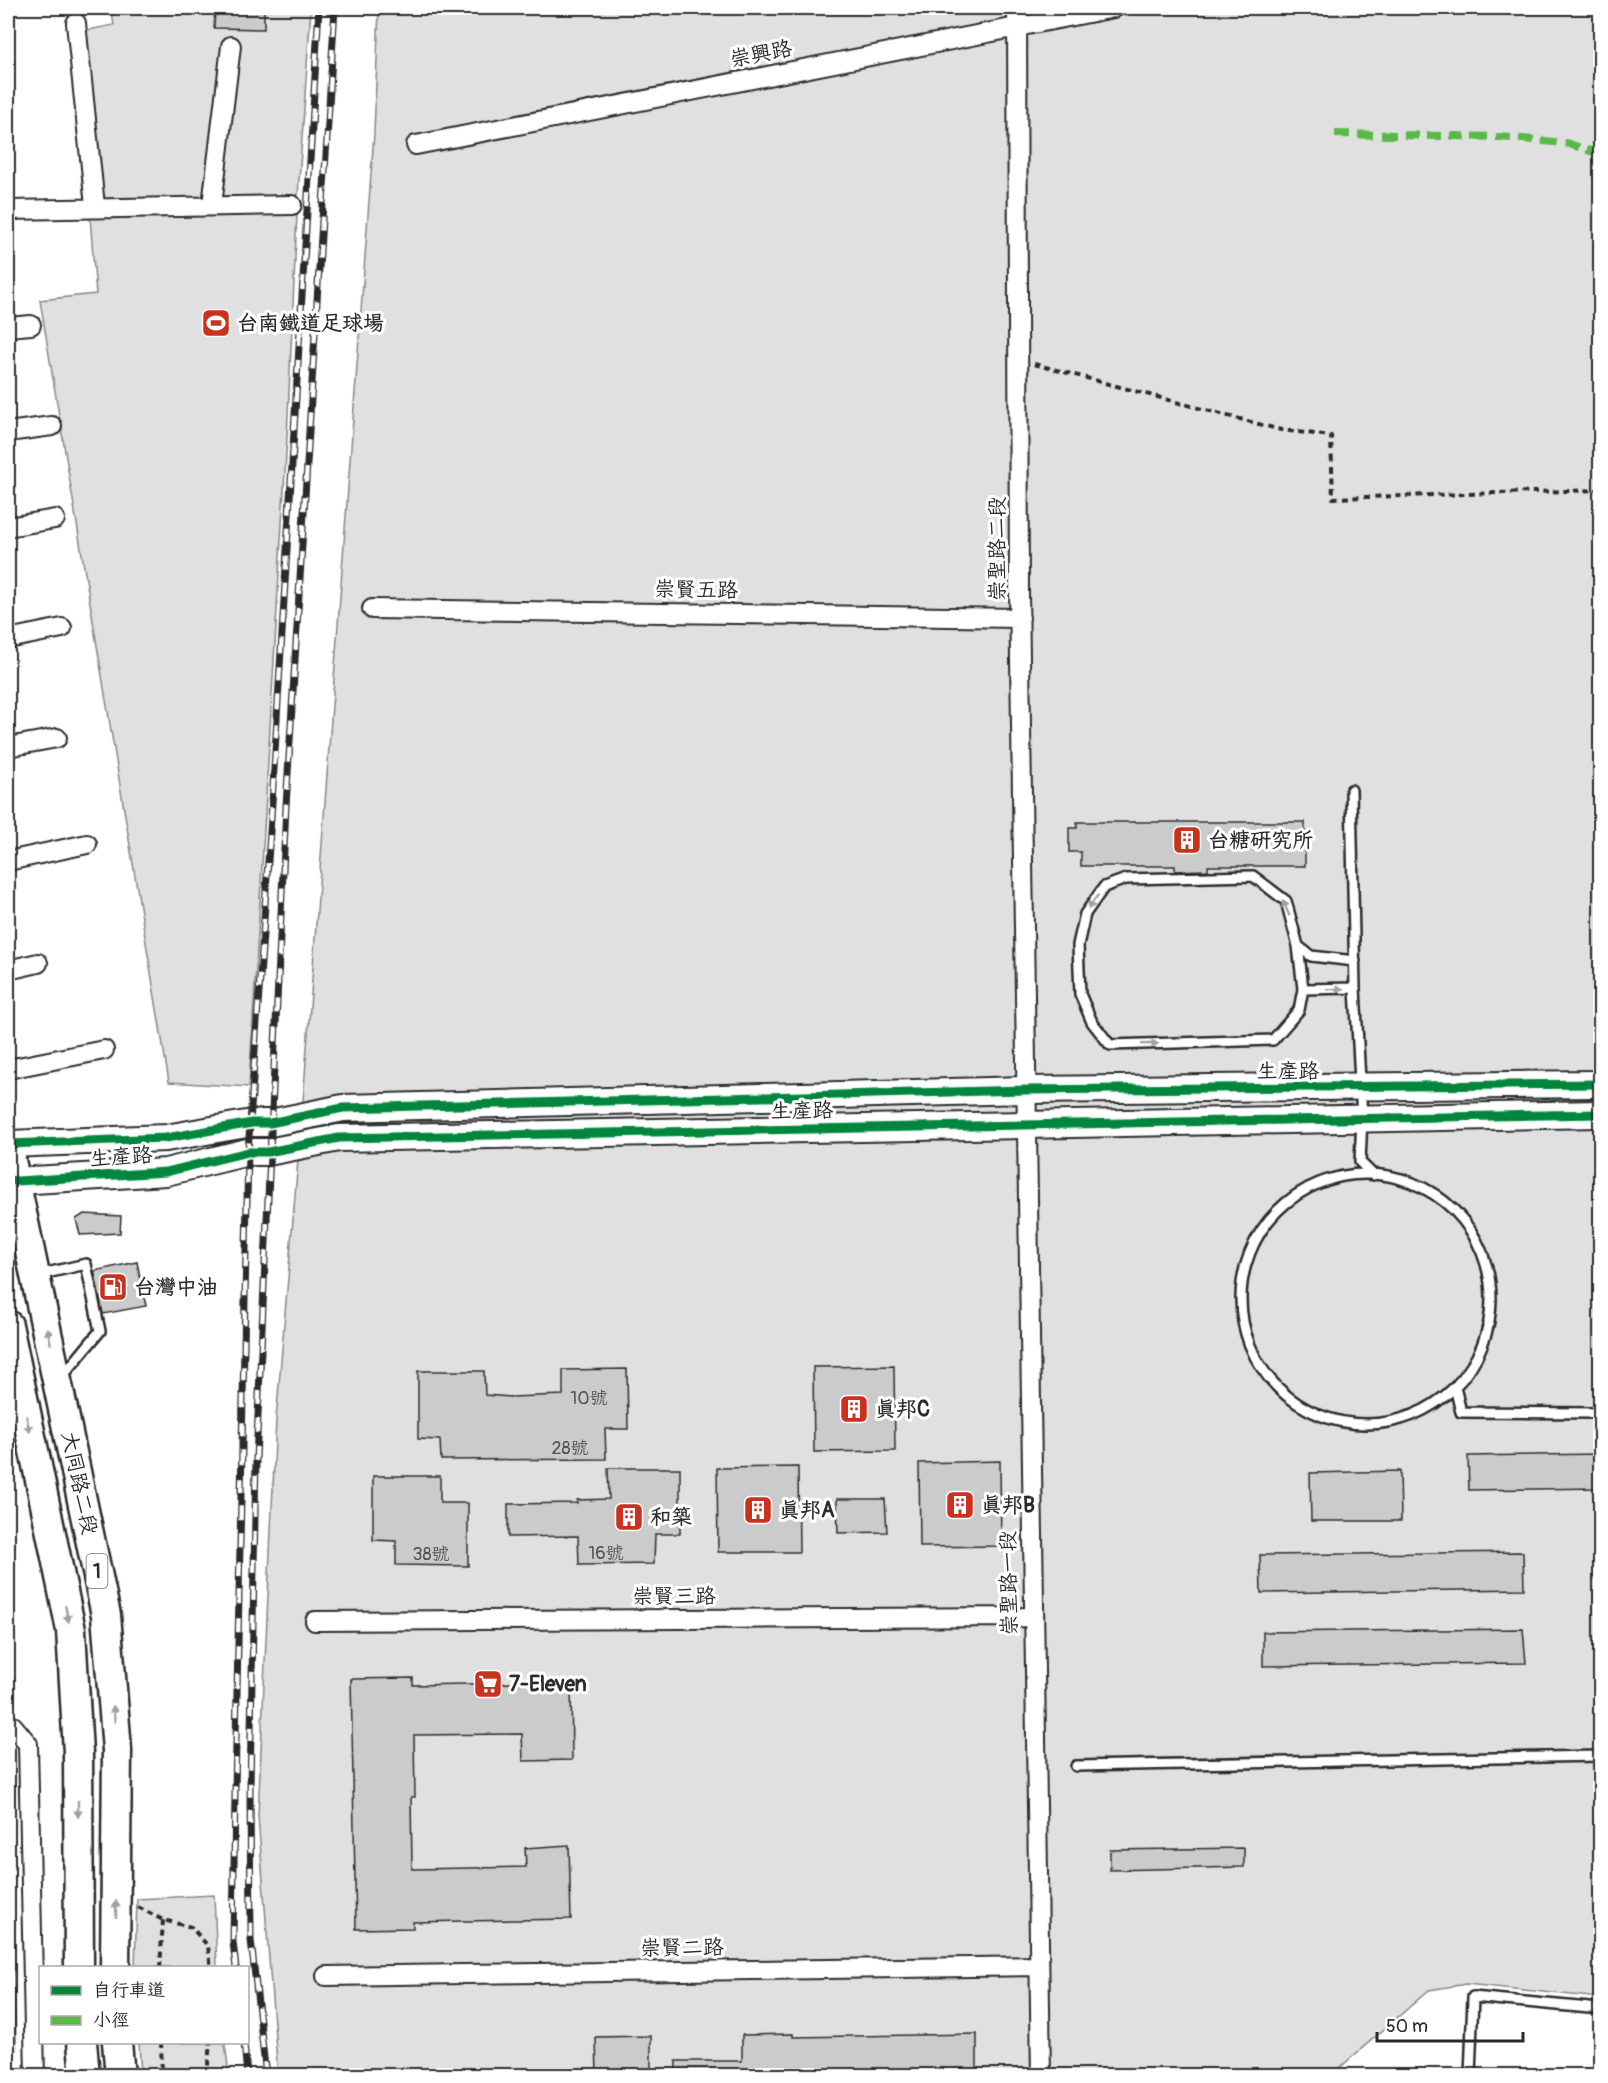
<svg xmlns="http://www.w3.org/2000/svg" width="1608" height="2083" viewBox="0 0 1608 2083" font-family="Pangolin,'LXGW WenKai TC',sans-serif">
<rect width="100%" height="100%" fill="#fff"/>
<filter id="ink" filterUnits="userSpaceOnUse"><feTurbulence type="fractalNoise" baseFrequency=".0167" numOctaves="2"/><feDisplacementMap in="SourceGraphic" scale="12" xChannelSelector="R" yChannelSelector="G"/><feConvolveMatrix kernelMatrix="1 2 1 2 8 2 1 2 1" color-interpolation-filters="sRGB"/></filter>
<g filter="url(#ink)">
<path fill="#e0e0e0" stroke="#868686" stroke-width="1.5" d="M111 8H311L298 195 101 199 83 31 114 25Z
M379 8H1600V1998L1466 1984 1429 1990 1336 2071 1310 2075 278 2076 258 1816 276 1420 304 1089 374 133Z
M145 213 297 214 287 437 249 1087 169 1082 40 300 96 294 90 217Z
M8 1793 17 2075V2076L8 2075Z
M214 1895 217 1967H135L137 1899Z
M139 2043H225L229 2075H141Z"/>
<path fill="#cbcbcb" stroke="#2b2b2b" stroke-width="1.5" d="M215 8H264V29L214 28Z
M1077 822H1305V866H1208V870L1175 871V866H1081V852H1069V828H1077Z
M84 1214 121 1216 120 1233 80 1235 76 1219Z
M137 1262 146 1306 103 1314 94 1271Z
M894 1366 895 1451 814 1452 813 1367Z
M627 1369 628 1429H605L606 1459 441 1460 440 1440 418 1439V1371H484L485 1395 511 1397 563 1395V1370Z
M1600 1454V1488L1469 1490 1468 1456Z
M1000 1461 1001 1546 920 1547 919 1463Z
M798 1467 799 1552H718L717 1468Z
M608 1468H680V1534H655L654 1564 579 1565 578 1536 508 1537V1504L577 1503V1500L609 1499Z
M1400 1471 1401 1521H1311L1310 1473Z
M373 1476H440V1503H468V1566L396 1565V1541L373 1540Z
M837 1499H885L887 1532 838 1533Z
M1523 1552 1524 1589 1261 1593 1260 1555Z
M1523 1629 1526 1663 1263 1666V1632Z
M413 1678V1685L571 1682 572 1760 523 1761 522 1734 414 1735 415 1797H411L412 1869 526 1867 525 1848 569 1845 571 1919 413 1922V1928L356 1929 351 1679Z
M1244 1848V1867L1110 1870V1850Z
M793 2034V2037L977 2034V2076H676V2061H742V2035Z
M651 2036V2076H597L596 2037Z"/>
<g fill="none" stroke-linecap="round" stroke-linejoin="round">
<g stroke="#2b2b2b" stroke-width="14">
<path id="lane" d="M1351 790 1355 988 1362 1118 1360 1162 1373 1175
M1298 946 1303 989
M1355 961 1311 956 1298 946 1286 901 1253 876 1126 879 1104 887 1085 914 1078 945 1080 994 1092 1022 1110 1045 1273 1040 1299 1010 1303 989 1355 988
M1241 1299a125 125 0 1 1 250 0a125 125 0 1 1-250 0Z
M38 1275 86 1264 100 1331 62 1377
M1455 1387 1461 1412 1600 1413
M1076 1766 1600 1756
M1470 2076 1473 1997 1600 2009"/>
</g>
<g stroke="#2b2b2b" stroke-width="22">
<path id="street" d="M1017 8 1019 591 1041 2076
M76 23 95 206
M416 145 1114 8
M212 205 231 46
M8 210 292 205
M8 327 31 325
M8 432 52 426
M8 527 55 519
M372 609 1020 618
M8 639 62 628
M8 747 57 738
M8 861 87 844
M8 970 38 963
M8 1069 104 1050
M315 1621 1032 1617
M8 1726H13L28 1744 35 2076
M326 1976 1038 1966"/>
</g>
<g stroke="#2b2b2b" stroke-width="30">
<path id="secondary" d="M8 1144 166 1138 252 1123H270L343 1108 1027 1090 1600 1084
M8 1180 17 1181 166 1172 248 1152H268L339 1138 1600 1114"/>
</g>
<g stroke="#2b2b2b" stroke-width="33">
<path id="primary" d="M8 1146 106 1615 117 1750 115 1968
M8 1325 71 1630 78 1753 79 1968
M82 2042 85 2076
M117 2042 120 2076"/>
</g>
<path stroke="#2b2b2b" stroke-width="4" stroke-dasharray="6 4.5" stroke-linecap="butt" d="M1034 364 1281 430 1331 436 1333 498 1600 490
M138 1907 163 1920 191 1927 208 1946 211 1968
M160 1968 163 1920
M161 2042 162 2076
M207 2076 210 2042"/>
<use href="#lane" stroke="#fff" stroke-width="9"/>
<use href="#street" stroke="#fff" stroke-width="18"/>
<use href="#secondary" stroke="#fff" stroke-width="26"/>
<use href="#primary" stroke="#fff" stroke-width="28"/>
<g stroke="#2b2b2b" stroke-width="7">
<path id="rail" d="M236 1968 233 1942 235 1791 248 1152 272 803 319 8
M244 2042 247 2076
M266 2076 251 1940 250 1788 256 1459 286 806 335 8"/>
</g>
<use href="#rail" stroke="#fff" stroke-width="4.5" stroke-dasharray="14" stroke-linecap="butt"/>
<path stroke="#58b947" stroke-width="8" stroke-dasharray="15 8" stroke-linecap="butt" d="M1335 134 1500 137 1566 143 1600 154"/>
<g stroke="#fff" stroke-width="13">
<path id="cycleway" d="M8 1144 166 1138 252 1123H270L343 1108 1027 1090 1600 1084
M8 1180 17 1181 166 1172 248 1152H268L339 1138 1600 1114"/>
</g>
<use href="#cycleway" stroke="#00873e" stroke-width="9"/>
</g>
<defs><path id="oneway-solid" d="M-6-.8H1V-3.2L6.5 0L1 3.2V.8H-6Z" transform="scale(1.5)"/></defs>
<g fill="#a0a0a0">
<use href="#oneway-solid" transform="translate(1093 902) rotate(125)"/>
<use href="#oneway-solid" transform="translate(1286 908) rotate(-114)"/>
<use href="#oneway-solid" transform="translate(1335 989) rotate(-1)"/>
<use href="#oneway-solid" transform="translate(1150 1044) rotate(-1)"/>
<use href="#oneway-solid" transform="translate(49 1336) rotate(-102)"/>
<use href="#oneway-solid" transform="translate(28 1424) rotate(78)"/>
<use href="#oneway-solid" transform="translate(67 1614) rotate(78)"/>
<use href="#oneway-solid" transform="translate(114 1714) rotate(-95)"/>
<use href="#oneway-solid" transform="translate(78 1809) rotate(90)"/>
<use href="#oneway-solid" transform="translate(116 1909) rotate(-90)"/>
</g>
</g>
<defs>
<g id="stadium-square" transform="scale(1.5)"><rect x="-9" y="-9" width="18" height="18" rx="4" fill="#c8321e" stroke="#fff"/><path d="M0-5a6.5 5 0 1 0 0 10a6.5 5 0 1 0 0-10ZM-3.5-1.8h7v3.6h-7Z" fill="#fff"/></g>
<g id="building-square" transform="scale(1.5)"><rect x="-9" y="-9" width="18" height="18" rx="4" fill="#c8321e" stroke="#fff"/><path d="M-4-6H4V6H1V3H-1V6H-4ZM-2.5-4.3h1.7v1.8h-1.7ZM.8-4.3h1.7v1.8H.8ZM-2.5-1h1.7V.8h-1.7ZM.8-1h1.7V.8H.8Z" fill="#fff"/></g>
<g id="fuel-square" transform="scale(1.5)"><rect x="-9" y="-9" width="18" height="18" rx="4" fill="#c8321e" stroke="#fff"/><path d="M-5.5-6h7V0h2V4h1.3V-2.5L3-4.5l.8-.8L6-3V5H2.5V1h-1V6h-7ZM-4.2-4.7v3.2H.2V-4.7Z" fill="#fff"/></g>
<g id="supermarket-square" transform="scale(1.5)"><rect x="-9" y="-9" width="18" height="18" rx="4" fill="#c8321e" stroke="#fff"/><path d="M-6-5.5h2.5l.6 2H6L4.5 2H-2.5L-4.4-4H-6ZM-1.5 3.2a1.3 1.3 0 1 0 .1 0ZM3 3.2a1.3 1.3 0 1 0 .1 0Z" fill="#fff"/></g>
</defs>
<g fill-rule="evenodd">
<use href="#stadium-square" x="216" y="323"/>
<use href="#building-square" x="1187" y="840"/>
<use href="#fuel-square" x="113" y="1287"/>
<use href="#building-square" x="854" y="1409"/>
<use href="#building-square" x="960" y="1505"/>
<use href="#building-square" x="758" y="1510"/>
<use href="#building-square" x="629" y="1517"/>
<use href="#supermarket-square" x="488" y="1684"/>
</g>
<g text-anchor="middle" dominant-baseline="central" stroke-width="6" stroke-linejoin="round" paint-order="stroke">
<g font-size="18" fill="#535353">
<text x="589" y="1398">10號</text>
<text x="570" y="1448">28號</text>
<text x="606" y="1553">16號</text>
<text x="431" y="1554">38號</text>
</g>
<rect fill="#fff" stroke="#6b6b6b" stroke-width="1.5" x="86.5" y="1554" width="21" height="34" rx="4.5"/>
<g font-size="20" font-weight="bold" fill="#2b2b2b">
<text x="97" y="1571">1</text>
</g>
<g font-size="21" fill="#2b2b2b" stroke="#fff">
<text transform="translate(761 54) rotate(-11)">崇興路</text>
<text transform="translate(997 549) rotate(-90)">崇聖路二段</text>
<text transform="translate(696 590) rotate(1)">崇賢五路</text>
<text x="1288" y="1071">生產路</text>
<text transform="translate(802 1111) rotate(-1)">生產路</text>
<text transform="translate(121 1157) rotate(-4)">生產路</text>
<text transform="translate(79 1483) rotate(78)">大同路二段</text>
<text transform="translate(1009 1583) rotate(-91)">崇聖路一段</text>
<text x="674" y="1596">崇賢三路</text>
<text transform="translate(682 1948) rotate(-1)">崇賢二路</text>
</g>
<g font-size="21" font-weight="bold" fill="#2b2b2b" stroke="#fff" text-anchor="start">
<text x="237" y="323">台南鐵道足球場</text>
<text x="1208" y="840">台糖研究所</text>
<text x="134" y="1287">台灣中油</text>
<text x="875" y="1409">真邦C</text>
<text x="981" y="1505">真邦B</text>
<text x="779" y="1510">真邦A</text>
<text x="650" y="1517">和築</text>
<text x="509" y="1684">7-Eleven</text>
</g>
</g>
<rect width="1608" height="2083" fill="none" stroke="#fff" stroke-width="30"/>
<rect x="15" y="15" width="1578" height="2053" fill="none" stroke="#2b2b2b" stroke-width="2" filter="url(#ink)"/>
<rect x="39" y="1966" width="210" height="78" fill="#ffffff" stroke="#aaaaaa" stroke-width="1.5"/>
<rect x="51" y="1986" width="30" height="9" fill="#00873e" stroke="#aaaaaa" stroke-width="1.5"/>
<text x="93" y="1996" font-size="18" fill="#2b2b2b">自行車道</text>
<rect x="51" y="2016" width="30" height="9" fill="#58b947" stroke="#aaaaaa" stroke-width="1.5"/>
<text x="93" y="2026" font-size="18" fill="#2b2b2b">小徑</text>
<path d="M1377 2032v9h146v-9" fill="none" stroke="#2b2b2b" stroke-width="3"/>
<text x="1386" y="2032" font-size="18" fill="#2b2b2b" stroke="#ffffff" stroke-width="4.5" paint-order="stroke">50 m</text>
</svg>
